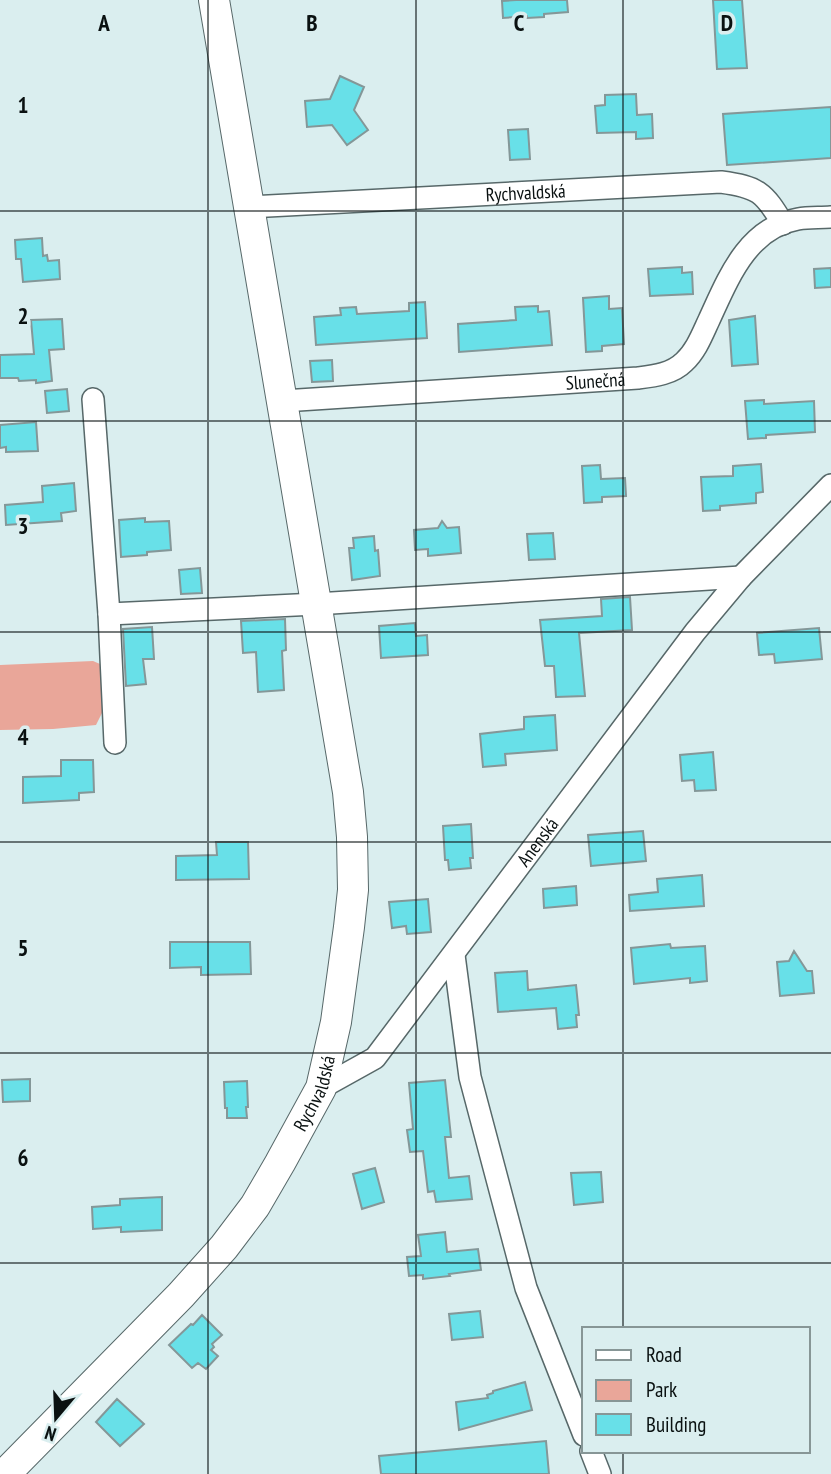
<svg xmlns="http://www.w3.org/2000/svg" width="831" height="1474" viewBox="0 0 831 1474" font-family="'PT Sans Narrow',sans-serif">
<rect width="100%" height="100%" fill="#daeeef"/>
<path fill="#e9a699" d="M93 661 100 664 103 711 96 725 53 729 0 730V665Z"/>
<path fill="#68e0e8" stroke="#849798" stroke-width="2" d="M516 0H567L568 12 544 14V17L527 18V16L503 18 502 1Z
M713 0H742L747 68 717 69Z
M340 76 364 87 354 110 368 130 347 145 332 125 307 127 305 101 330 99Z
M636 94 637 115 652 114 653 138 636 139V132L597 133 595 106 605 105V95Z
M831 107V158L727 165 723 114Z
M528 129 530 159 510 160 508 130Z
M42 238 43 256 47 255 48 261 59 260 60 279 23 282 21 259H16L15 240Z
M682 267V273L692 272 693 294 650 296 648 269Z
M831 268V287L815 288 814 269Z
M609 296V309L622 308 624 344 602 346V351L586 352 583 298Z
M425 302 427 338 316 345 314 317 341 315 340 308 356 307 357 314 409 311V303Z
M538 306V312L549 311 552 345 459 352 458 324 516 320 515 307Z
M755 316 758 364 732 366 729 320Z
M62 319 64 349 49 350 52 381 36 383V380L19 381 18 378H0V355L34 354 31 320Z
M332 360 333 381 312 382 310 361Z
M67 389 69 411 47 413 45 391Z
M764 400V404L814 401 815 432 766 435V438L748 439 745 401Z
M36 422 38 451 6 452V447L0 448V425Z
M761 464 763 492 756 493V503L720 506V510L703 511 701 477 733 476V466Z
M600 465 601 479 625 478 626 496 602 497V502L584 503 582 466Z
M74 483 76 511 61 513 62 521 6 525 5 505 43 502 42 486Z
M145 518V522L169 521 171 550 147 552V555L121 557 119 520Z
M442 521 447 528 459 527 461 553 428 556V549L415 550 414 530 438 528Z
M553 533 555 559 529 560 527 534Z
M374 536 375 551 378 550 380 576 352 580 349 548H354L353 538Z
M200 568 202 593 181 594 179 570Z
M630 597 632 630 579 633 585 696 556 697 554 666H545L540 620 602 616 601 599Z
M285 619 286 650 282 651 284 690 258 692 256 652 243 653 241 621Z
M415 623 416 636 427 635 428 655 381 658 379 626Z
M152 627 154 659H143L146 684 126 686 123 629Z
M819 628 822 659 775 663 774 654 759 655 757 633Z
M555 715 557 750 505 754 506 765 483 767 480 734 524 729V717Z
M713 752 716 790 695 791 694 780 682 781 680 755Z
M61 760H93L94 792 79 793V800L23 803V777L61 776Z
M471 824 473 858H470L471 868 449 870 448 860H445L443 826Z
M643 831 646 861 591 866 588 835Z
M216 842H248L249 879 176 880V856L217 855Z
M702 875 704 906 630 911 629 895 658 892 657 879Z
M576 886 577 905 544 908 543 889Z
M428 899 431 932 407 934 406 926 392 928 389 902Z
M170 942H250L251 974 201 975V967L170 968Z
M670 944 671 948 705 946 707 981 690 983V978L634 984 631 948Z
M794 951 807 971H812L814 993 780 996 777 962 789 961Z
M527 971 528 990 576 985 579 1015H576L577 1027 558 1029 556 1008 498 1012 495 973Z
M30 1079V1101L3 1102 2 1080Z
M445 1080 451 1137H445L449 1178 469 1176 472 1199 436 1202 434 1191 428 1192 423 1151 410 1152 407 1130 413 1129 409 1083Z
M247 1081 248 1107H246L247 1118H227V1108H225L224 1082Z
M375 1168 384 1202 362 1209 353 1174Z
M601 1172 603 1202 574 1205 571 1173Z
M162 1197V1230L121 1232V1227L93 1229 92 1207 120 1205V1199Z
M445 1232 447 1252 478 1249 481 1270 449 1274 450 1276 423 1279V1275L409 1276 407 1257 421 1256 418 1235Z
M480 1311 483 1337 452 1340 449 1314Z
M202 1315 222 1335 212 1344 214 1347 211 1350 218 1356 206 1369 198 1363 192 1368 169 1345 191 1324 193 1325Z
M525 1382 532 1410 459 1430 456 1402 488 1398 487 1395 493 1393V1391Z
M117 1399 144 1424 120 1446 96 1422Z
M546 1441 549 1474H381L379 1456Z"/>
<g fill="none" stroke-linecap="round" stroke-linejoin="round">
<g stroke="#576869" stroke-width="24">
<g id="street">
<path id="s1" d="M250 207 721 182C758 187 764 192 783 224"/>
<path d="M93 399 109 614 115 743"/>
<path id="s2" d="M283 401 638 378C654 376 672 374 684 362 696 351 702 335 709 320 728 279 747 228 798 219 809 217 820 218 831 217"/>
<path d="M109 614 316 604 741 577"/>
<path d="M454 955 470 1077 526 1288 584 1435"/>
<path id="s3" d="M321 1088 375 1058 695 632 741 577 831 485"/>
<path d="M591 1451 600 1474"/>
</g>
</g>
<g stroke="#576869" stroke-width="32">
<g id="secondary">
<path id="s4" d="M5 1474 181 1295 224 1247 255 1206 280 1163 321 1088 336 1022 349 927 353 890 352 837 348 792 214 0"/>
</g>
</g>
<use href="#street" stroke="#fff" stroke-width="21"/>
<use href="#secondary" stroke="#fff" stroke-width="30"/>
</g>
<path fill="none" stroke="#0a1111" stroke-width="2" stroke-opacity="0.55" d="M208 0V1474M416 0V1474M623 0V1329M0 211H831M0 421H831M0 632H831M0 842H831M0 1053H831M0 1263H831M623 1451V1474"/>
<g text-anchor="middle" dominant-baseline="central" stroke-width="7" stroke-linejoin="round" paint-order="stroke">
<g font-size="19" fill="#0a1111" stroke="#daeeef">
<text stroke="none"><textPath href="#s1" startOffset="276">Rychvaldská</textPath></text>
<text stroke="none"><textPath href="#s2" startOffset="313">Slunečná</textPath></text>
<text stroke="none"><textPath href="#s3" startOffset="332">Anenská</textPath></text>
<text stroke="none"><textPath href="#s4" startOffset="495">Rychvaldská</textPath></text>
</g>
</g>
<g font-size="23" text-anchor="middle" font-weight="bold" fill="#0a1111" stroke="#daeeef" stroke-width="7" stroke-linejoin="round" paint-order="stroke">
<text x="104" y="31">A</text>
<text x="312" y="31">B</text>
<text x="519" y="31">C</text>
<text x="727" y="31">D</text>
<text x="23" y="113">1</text>
<text x="23" y="324">2</text>
<text x="23" y="534">3</text>
<text x="23" y="745">4</text>
<text x="23" y="956">5</text>
<text x="23" y="1166">6</text>
</g>
<rect x="582" y="1327" width="228" height="126" fill="#daeeef" stroke="#879696" stroke-width="2"/>
<rect x="596" y="1350" width="35" height="10" fill="#ffffff" stroke="#879696" stroke-width="2"/>
<text x="646" y="1362" font-size="21" fill="#0a1111">Road</text>
<rect x="596" y="1380" width="35" height="21" fill="#e9a699" stroke="#879696" stroke-width="2"/>
<text x="646" y="1397" font-size="21" fill="#0a1111">Park</text>
<rect x="596" y="1414" width="35" height="21" fill="#68e0e8" stroke="#879696" stroke-width="2"/>
<text x="646" y="1432" font-size="21" fill="#0a1111">Building</text>
<g transform="translate(56 1418) rotate(199)" stroke="#daeeef" stroke-width="5" paint-order="stroke">
<path d="M0-5L12 26L0 18L-12 26Z" fill="#0a1111"/>
<text y="-10" font-size="19" font-weight="bold" text-anchor="middle" fill="#0a1111">N</text>
</g>
</svg>
